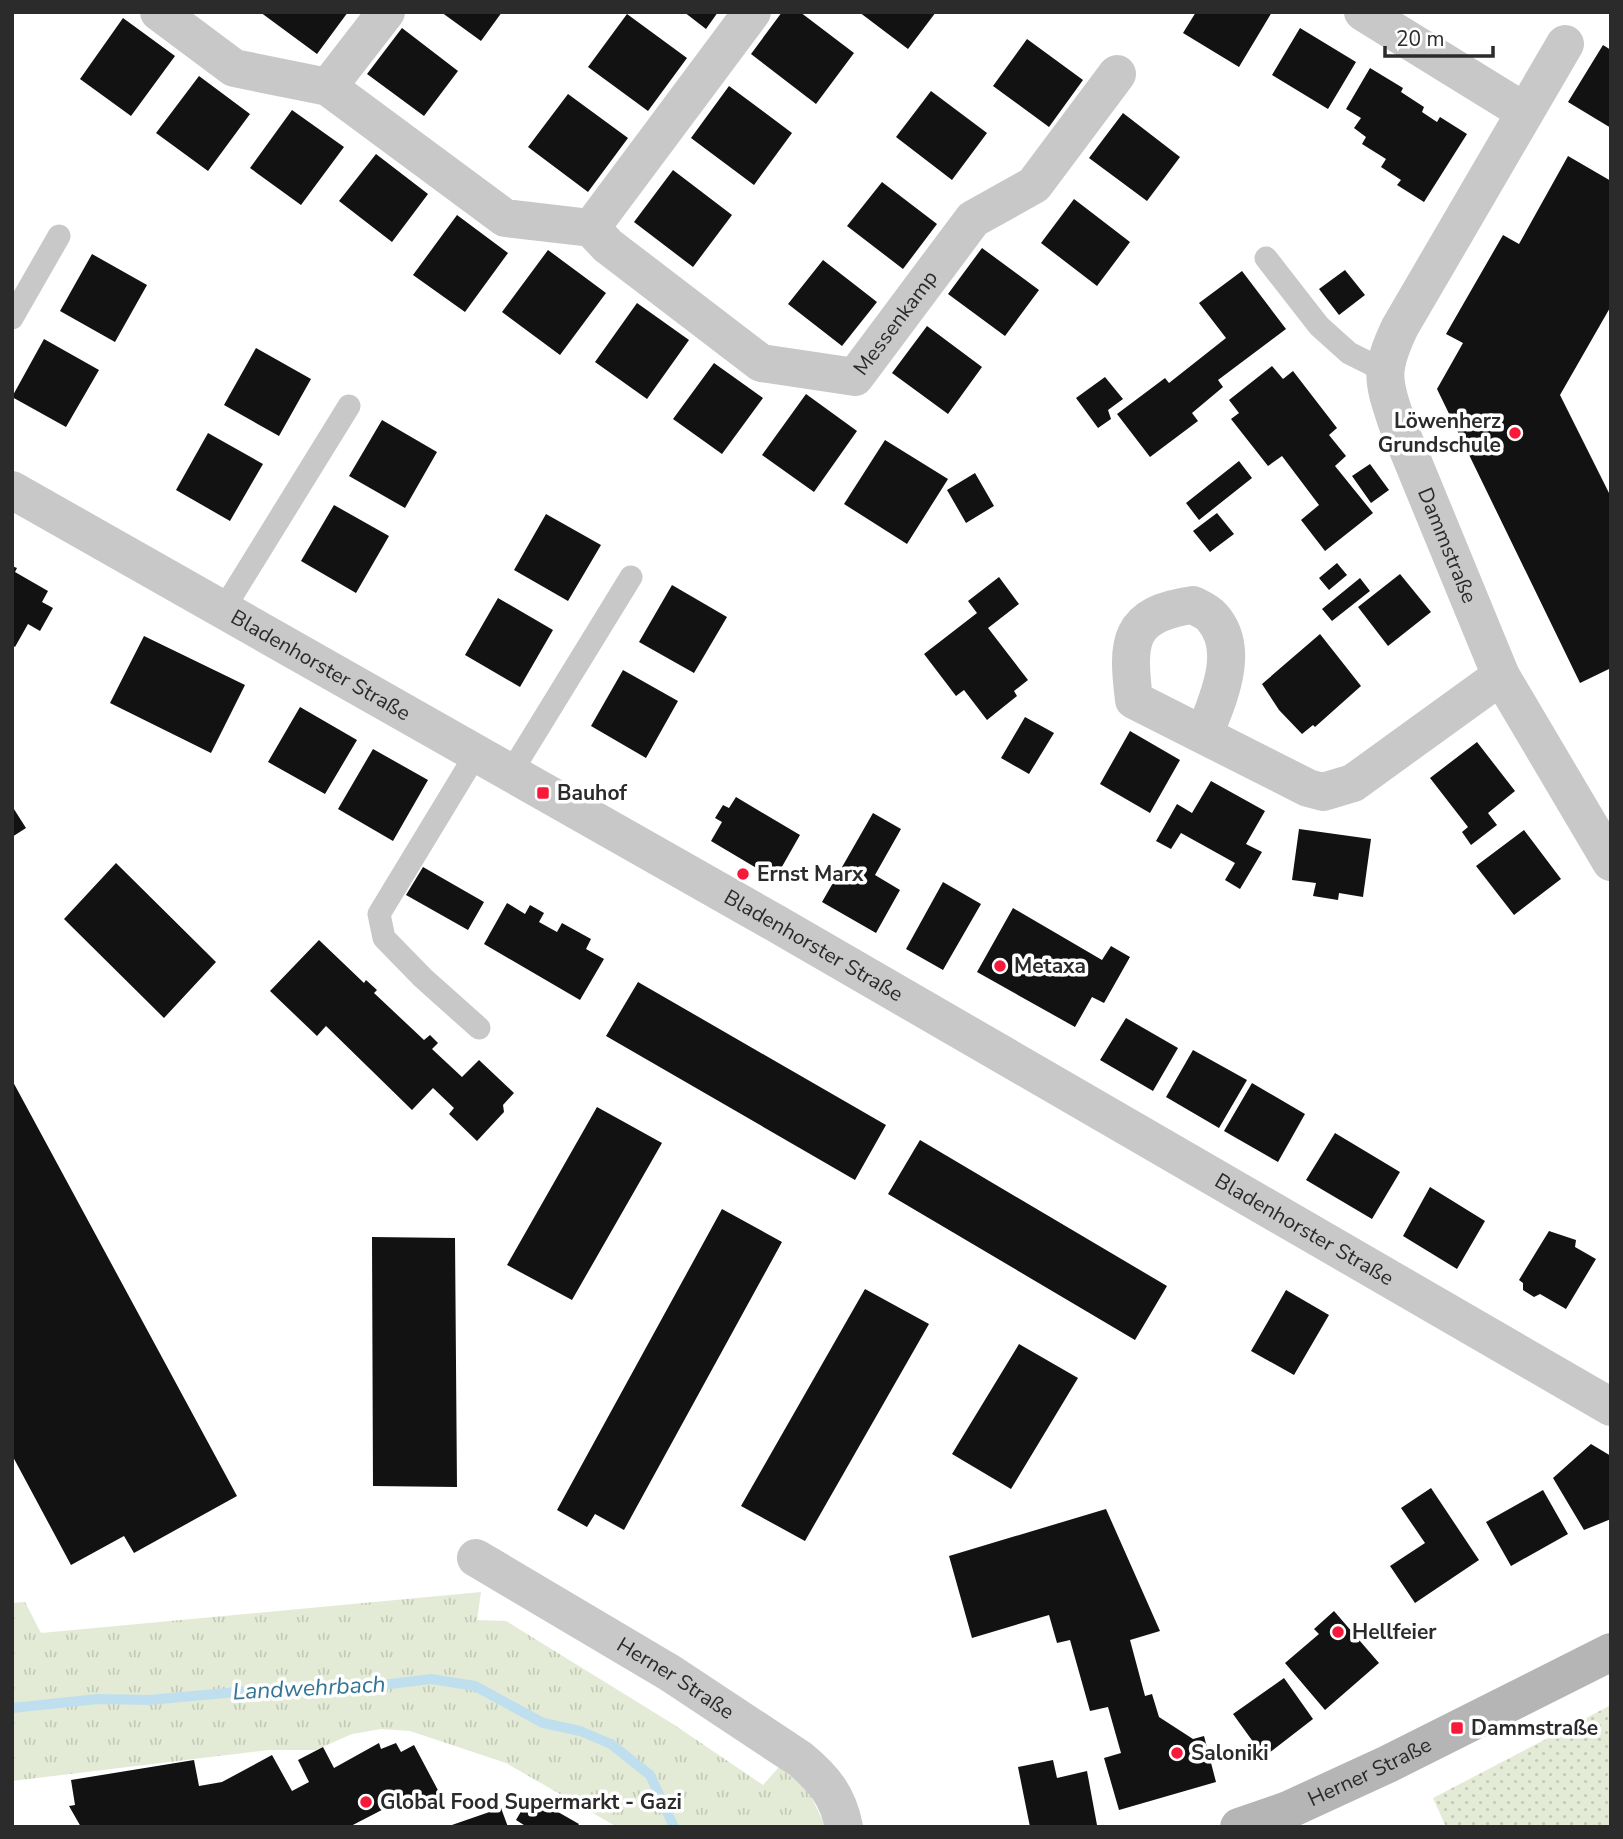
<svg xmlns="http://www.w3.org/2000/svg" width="1623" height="1839" viewBox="0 0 1623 1839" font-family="'Nunito Sans',sans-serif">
<defs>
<pattern id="grass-tufts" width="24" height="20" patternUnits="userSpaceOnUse" patternTransform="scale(1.75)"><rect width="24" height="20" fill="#e3ebd6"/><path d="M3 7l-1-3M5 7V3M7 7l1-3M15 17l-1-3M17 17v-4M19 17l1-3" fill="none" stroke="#c3cab8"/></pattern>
<pattern id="park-dots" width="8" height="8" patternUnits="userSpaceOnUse" patternTransform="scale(1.75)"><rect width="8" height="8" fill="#e3ebd6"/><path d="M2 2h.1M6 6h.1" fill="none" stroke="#c3cab8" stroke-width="1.8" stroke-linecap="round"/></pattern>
</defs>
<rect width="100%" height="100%" fill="#fff"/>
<path fill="url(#grass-tufts)" d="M481 1592 477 1620 506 1621 673 1724 763 1785 779 1767 808 1790 826 1827H617L506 1763 410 1731 381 1729 352 1734 316 1750H269L12 1781V1603L25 1602 41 1633Z"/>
<path fill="url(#park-dots)" d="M1611 1705V1827H1446L1433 1798Z"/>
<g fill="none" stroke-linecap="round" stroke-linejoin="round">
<path stroke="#c0dfee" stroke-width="10" d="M12 1708 98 1699 149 1700 269 1689 334 1691 431 1679 475 1686 543 1723 580 1731 611 1744 650 1775 674 1827"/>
</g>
<path fill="#121212" d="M260 12H348L317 54Z
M441 12H502L481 41Z
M684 12H718L706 29Z
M782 12H800L854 53 816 104 751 54Z
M859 12H936L908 49Z
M1196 12H1272L1239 67 1183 33Z
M627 14 687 58 648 111 588 67Z
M123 18 175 56 131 116 80 79Z
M402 28 458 71 424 116 367 74Z
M1300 28 1356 62 1328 109 1272 75Z
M1027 39 1083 80 1049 127 993 86Z
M1603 45 1611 50V128L1568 102Z
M1370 68 1403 88 1401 92 1424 107 1422 112 1437 122 1440 117 1467 134 1424 202 1397 185 1401 180 1381 167 1386 159 1362 144 1366 137 1354 128 1361 118 1346 109Z
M199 76 250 114 208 171 156 133Z
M729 86 792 133 754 185 691 138Z
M931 91 987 133 952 180 896 137Z
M568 94 628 138 588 192 528 147Z
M292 110 344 147 301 205 250 168Z
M1123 113 1180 157 1147 201 1089 158Z
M376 154 428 194 392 242 339 201Z
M1568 156 1611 181V306L1560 395 1611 497V668L1580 683 1437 389 1463 343 1446 334 1503 235 1519 244Z
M673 170 732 215 693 267 634 222Z
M882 182 937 224 903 269 847 226Z
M1074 199 1130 242 1097 286 1041 243Z
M457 215 508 253 465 312 413 275Z
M982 248 1039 290 1005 336 948 294Z
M548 250 606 293 560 355 502 312Z
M92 254 147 285 115 342 60 311Z
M823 260 877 302 842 346 788 304Z
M1345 270 1365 295 1339 315 1319 289Z
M1242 271 1286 329 1218 380 1223 387 1192 413 1198 421 1150 457 1117 414 1165 378 1169 383 1226 338 1199 303Z
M637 303 689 340 647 399 595 362Z
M927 326 982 367 948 414 892 373Z
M44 339 99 370 66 427 12 397Z
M256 348 311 379 279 436 224 405Z
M714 363 763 398 722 454 673 419Z
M1272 366 1283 379 1293 371 1337 428 1329 435 1346 456 1335 466 1373 513 1325 551 1301 520 1319 505 1282 456 1268 466 1231 419 1239 413 1229 400Z
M1105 377 1123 399 1108 410 1111 419 1098 428 1076 398Z
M806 394 857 431 814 492 762 455Z
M382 420 437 452 405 508 349 476Z
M208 433 263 464 230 521 176 490Z
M885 440 948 479 907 544 844 504Z
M1239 461 1252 478 1199 520 1186 503Z
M1370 464 1389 490 1371 503 1352 476Z
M975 473 994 506 966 523 947 490Z
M334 505 389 536 356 593 301 561Z
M1217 513 1234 534 1210 552 1193 531Z
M546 514 601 545 568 601 514 570Z
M1337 563 1347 575 1329 590 1319 578Z
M12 566 17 568 15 572 48 591 42 602 53 608 40 631 28 624 15 647 12 645Z
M1400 574 1431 612 1388 646 1358 607Z
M999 577 1019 604 988 628 1028 680 1014 691 1017 696 987 720 964 690 956 696 924 654 977 613 968 601Z
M1360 578 1370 591 1332 621 1322 609Z
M672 585 727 617 694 673 639 642Z
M498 598 553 630 520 687 465 655Z
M1320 634 1361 686 1315 727 1313 725 1302 734 1279 710 1262 684Z
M144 636 245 685 211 753 110 703Z
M623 670 678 701 646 758 591 726Z
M300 707 357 740 325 794 268 762Z
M1025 717 1054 733 1029 774 1001 758Z
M1130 731 1180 760 1150 813 1100 784Z
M1477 742 1515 791 1488 813 1497 825 1471 845 1462 832 1468 827 1430 778Z
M373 749 428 780 393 841 338 809Z
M1211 781 1265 811 1246 844 1262 852 1240 889 1225 880 1235 863 1181 833 1171 849 1156 841 1177 804 1192 813Z
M736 797 800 835 775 879 711 841 722 822 715 818 723 805 729 808Z
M12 806 26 828 12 837Z
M873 813 901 829 875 875 900 890 876 933 822 902Z
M1299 829 1371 839 1363 897 1339 893 1338 900 1313 896 1316 883 1292 880Z
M1524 830 1561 879 1514 915 1476 866Z
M116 863 216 962 164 1018 64 919Z
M423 867 484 902 468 930 406 895Z
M943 882 981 904 943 970 906 949Z
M507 903 525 914 530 905 544 913 539 922 557 932 562 923 591 939 586 949 604 959 580 1000 484 944Z
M1013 908 1102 960 1111 946 1130 957 1104 1003 1092 997 1075 1027 977 972Z
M319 940 364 983 366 980 377 990 374 993 424 1040 430 1035 438 1043 432 1049 462 1077 479 1060 514 1093 503 1105 504 1112 477 1141 449 1114 454 1108 433 1088 412 1110 326 1026 317 1036 270 991Z
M638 982 886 1125 855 1180 606 1036Z
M1126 1018 1178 1048 1153 1091 1100 1060Z
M1193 1050 1247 1080 1219 1128 1166 1097Z
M12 1080 237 1496 134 1553 124 1536 71 1565 12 1455Z
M1252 1083 1305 1114 1278 1162 1224 1131Z
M597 1107 662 1143 572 1300 507 1265Z
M1335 1133 1400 1172 1372 1219 1306 1180Z
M920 1140 1167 1286 1135 1340 888 1194Z
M1430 1187 1485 1221 1457 1269 1403 1236Z
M722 1209 782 1242 624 1530 595 1514 587 1527 557 1510Z
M1549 1231 1576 1240 1575 1247 1596 1259 1566 1309 1540 1294 1534 1297 1523 1290V1283L1519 1280Z
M372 1237 455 1238 457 1487 373 1486Z
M865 1289 929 1324 805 1541 741 1506Z
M1286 1290 1329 1315 1294 1375 1251 1351Z
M1019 1344 1078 1378 1011 1489 952 1454Z
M1591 1444 1611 1456V1519L1584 1530 1553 1478Z
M1431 1488 1479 1560 1415 1603 1390 1566 1425 1543 1401 1508Z
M1543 1490 1568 1534 1511 1566 1486 1522Z
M1106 1509 1160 1631 1130 1640 1145 1696 1152 1694 1159 1717 1193 1739 1204 1736 1216 1782 1119 1810 1104 1758 1121 1753 1108 1707 1090 1711 1070 1640 1057 1643 1049 1615 972 1638 949 1556Z
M1334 1611 1379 1663 1325 1710 1285 1663 1319 1634 1314 1629Z
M1284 1678 1313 1719 1264 1757 1233 1714Z
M379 1743 381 1749 396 1743 401 1752 414 1745 440 1794 411 1809 405 1798 349 1827H81L69 1806 75 1805 71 1780 194 1760 199 1786 222 1782 272 1755 292 1791 309 1782 298 1760 323 1747 334 1768Z
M1053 1760 1057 1778 1087 1771 1097 1825 1030 1827 1018 1767Z
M530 1796 579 1824 577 1827H527L516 1820Z
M501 1808 508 1827H449V1826Z"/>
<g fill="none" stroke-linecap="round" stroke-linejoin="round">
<path stroke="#c8c8c8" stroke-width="23" d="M1266 258 1319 326 1349 353 1385 371
M12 318 59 236
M223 610 349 406
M476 754 379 914 384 938 423 978 479 1028
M510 774 631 577"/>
<g stroke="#c8c8c8" stroke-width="38">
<path d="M159 12 234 68 328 87 505 218 591 228 752 12"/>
<path d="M1363 12 1525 112"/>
<path id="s1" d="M1565 44 1400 327C1380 369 1382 379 1397 423L1501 676 1611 862"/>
<path d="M328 87 386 12"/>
<path id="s2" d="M591 228 608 246 761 363 855 377 973 219 1034 185 1117 74"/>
<path id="s3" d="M12 490 777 924 1611 1407"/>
<path d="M1204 735C1217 701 1242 650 1212 617 1208 612 1199 608 1193 605 1127 614 1127 642 1134 700L1308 788 1323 792 1353 783 1501 676"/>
<path id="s4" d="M476 1558 670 1673 800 1759C824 1779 838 1796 844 1827"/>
</g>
<path stroke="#b5b5b5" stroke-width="38" id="s5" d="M1239 1827 1288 1810 1388 1764 1611 1652"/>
</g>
<g fill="#f71939" stroke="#fff" stroke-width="2.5">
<circle cx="1515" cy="433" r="7"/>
<rect x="536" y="786" width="14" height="14" rx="3.5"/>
<circle cx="743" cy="874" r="7"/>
<circle cx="1000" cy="966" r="7"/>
<circle cx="1338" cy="1632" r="7"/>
<rect x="1450" y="1721" width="14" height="14" rx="3.5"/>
<circle cx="1177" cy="1753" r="7"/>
<circle cx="366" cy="1802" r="7"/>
</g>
<g text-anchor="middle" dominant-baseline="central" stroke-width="7" stroke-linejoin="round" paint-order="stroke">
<g font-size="21" fill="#2b2b2b" stroke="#fff">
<text stroke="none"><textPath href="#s2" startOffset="380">Messenkamp</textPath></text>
<text stroke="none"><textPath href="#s1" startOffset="560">Dammstraße</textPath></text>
<text stroke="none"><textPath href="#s3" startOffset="355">Bladenhorster Straße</textPath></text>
<text stroke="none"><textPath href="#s3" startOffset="922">Bladenhorster Straße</textPath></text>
<text stroke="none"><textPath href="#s3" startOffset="1489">Bladenhorster Straße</textPath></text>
<text stroke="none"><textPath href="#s4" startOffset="233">Herner Straße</textPath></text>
<text stroke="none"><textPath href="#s5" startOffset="142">Herner Straße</textPath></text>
</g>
<g font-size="21" font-weight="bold" fill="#2b2b2b" stroke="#fff" text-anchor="start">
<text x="1501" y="421" text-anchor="end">Löwenherz<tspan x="1501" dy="24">Grundschule</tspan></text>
<text x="557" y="793">Bauhof</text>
<text x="757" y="874">Ernst Marx</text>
<text x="1014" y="966">Metaxa</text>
<text x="1352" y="1632">Hellfeier</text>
<text x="1471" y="1728">Dammstraße</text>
<text x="1191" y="1753">Saloniki</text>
<text x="380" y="1802">Global Food Supermarkt - Gazi</text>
</g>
<g font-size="23" font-style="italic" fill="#327594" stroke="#fff">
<text transform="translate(309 1688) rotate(-3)">Landwehrbach</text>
</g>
</g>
<rect width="1623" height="1839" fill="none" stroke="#2b2b2b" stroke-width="28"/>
<path d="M1385 46v10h108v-10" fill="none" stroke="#2b2b2b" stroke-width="3.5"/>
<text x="1396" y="46" font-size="21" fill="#2b2b2b" stroke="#ffffff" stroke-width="5" paint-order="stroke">20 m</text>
</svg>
